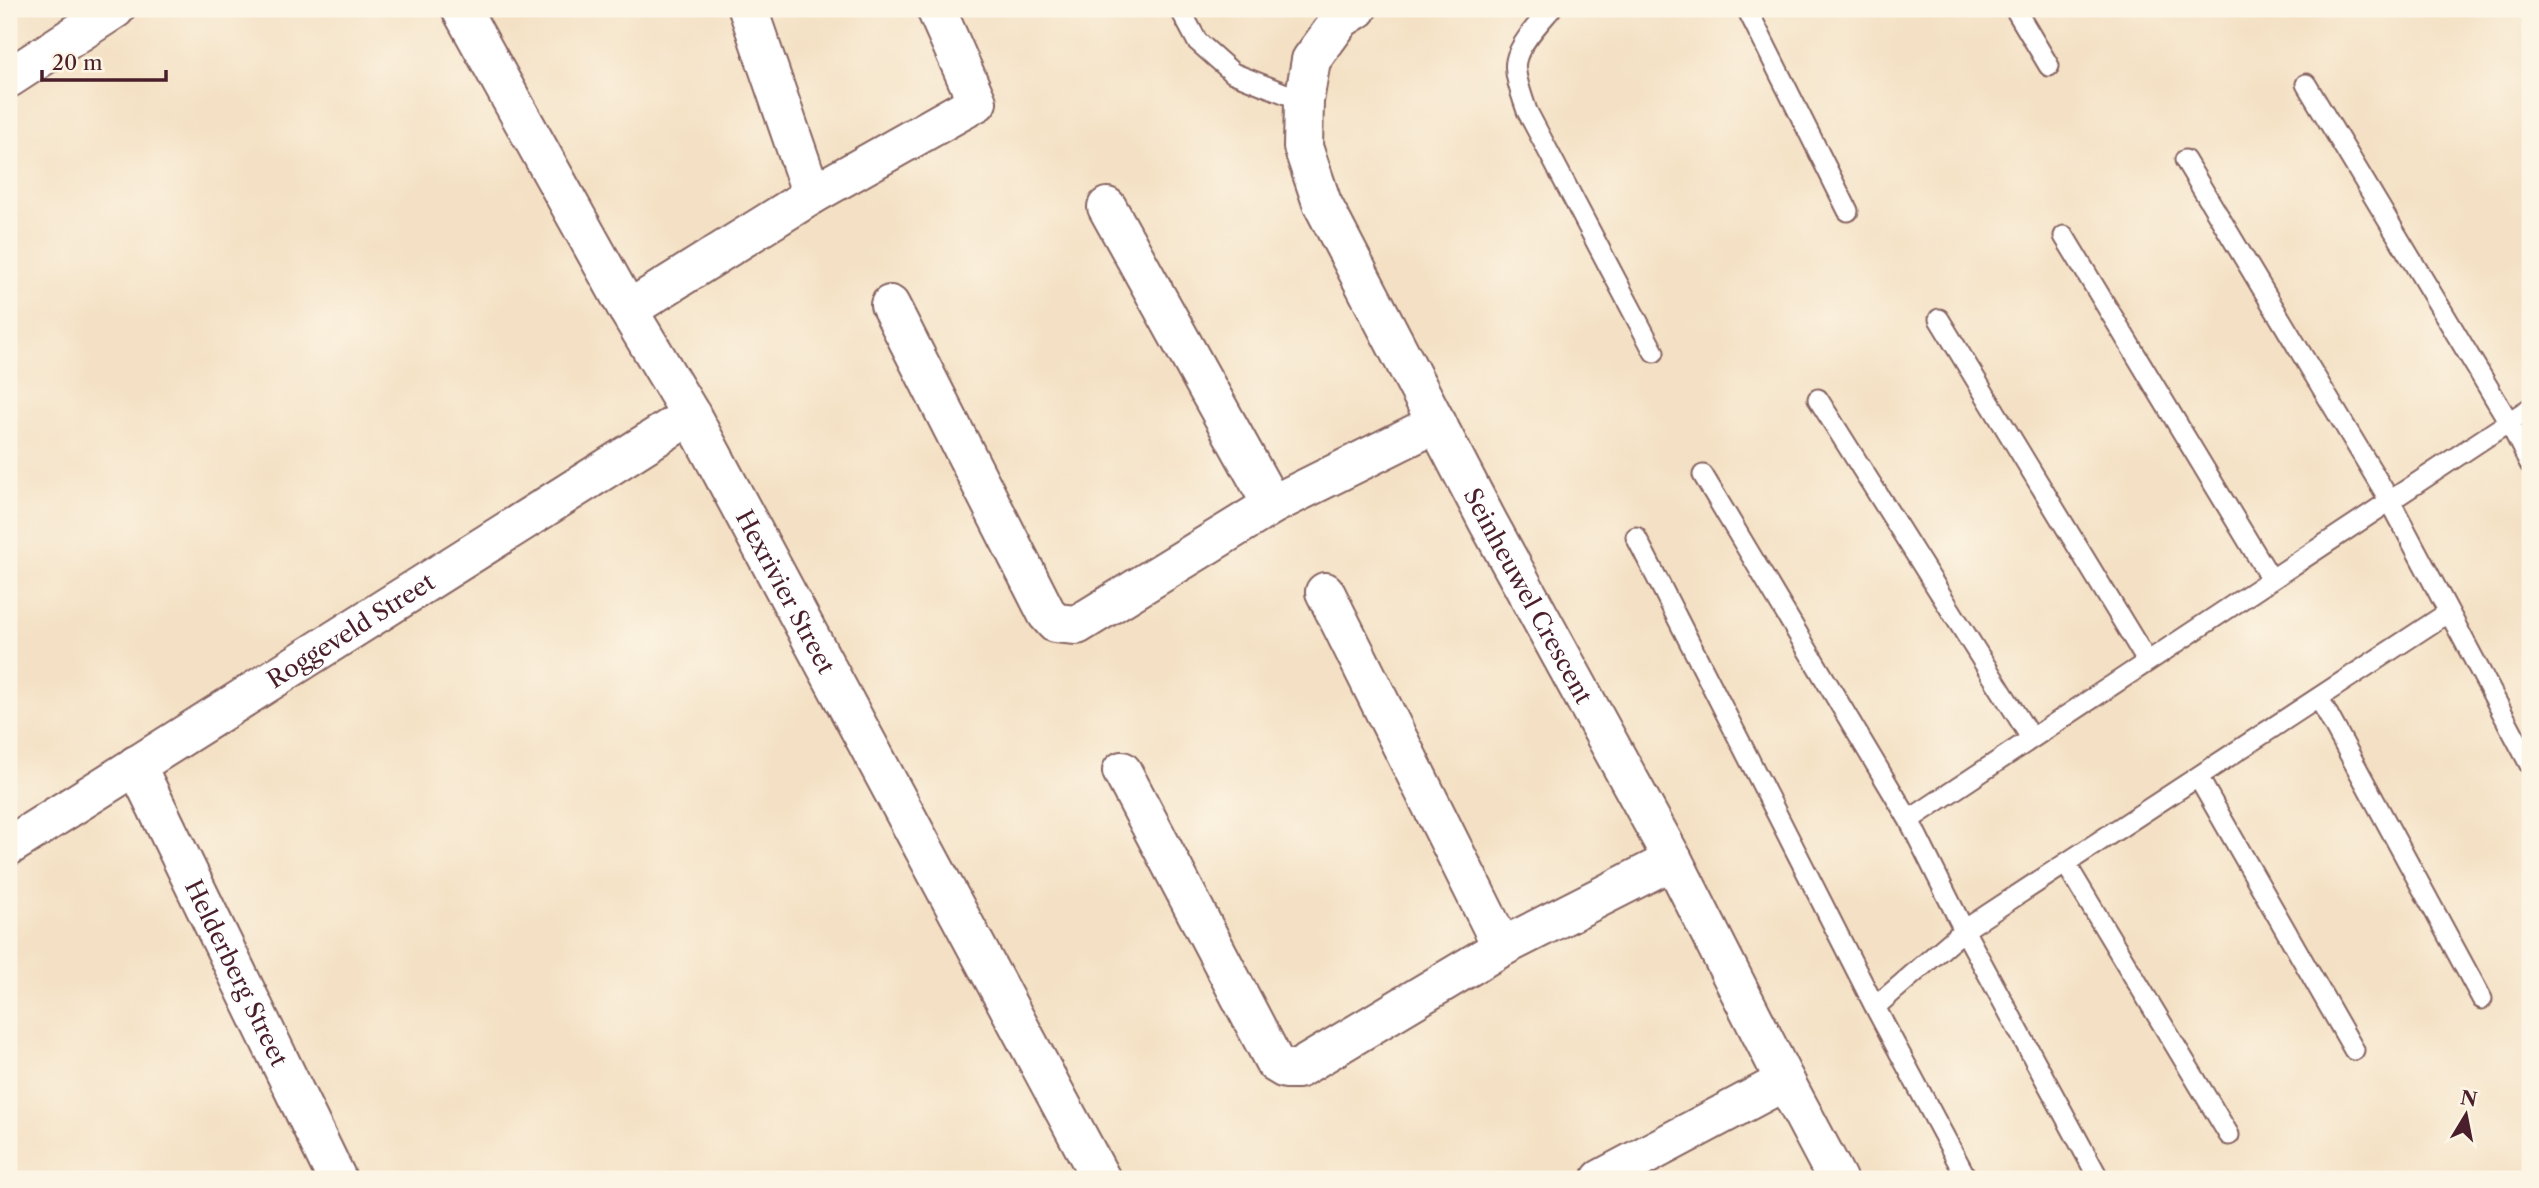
<svg xmlns="http://www.w3.org/2000/svg" width="2539" height="1188" viewBox="0 0 2539 1188" font-family="'Libre Caslon Text',serif">
<rect width="100%" height="100%" fill="#fcf5e5"/>
<filter id="ink" filterUnits="userSpaceOnUse"><feTurbulence type="fractalNoise" baseFrequency=".0143" numOctaves="2"/><feDisplacementMap in="SourceGraphic" scale="14" xChannelSelector="R" yChannelSelector="G"/><feConvolveMatrix kernelMatrix="1 2 1 2 8 2 1 2 1" color-interpolation-filters="sRGB"/></filter>
<filter id="wash" filterUnits="userSpaceOnUse"><feTurbulence type="fractalNoise" baseFrequency=".00686" numOctaves="4" result="noise"/><feDisplacementMap in="SourceGraphic" scale="28" xChannelSelector="R" yChannelSelector="G"/><feGaussianBlur stdDeviation="1.57" result="paint"/><feColorMatrix in="noise" values="0 0 0 0 0 0 0 0 0 0 0 0 0 0 0 0 0 1.4 0 .05"/><feComposite in="paint" operator="in"/></filter>
<g filter="url(#wash)">
<rect width="100%" height="100%" fill="#f4e1c5"/>
</g>
<g filter="url(#ink)">
<g fill="none" stroke-linecap="round" stroke-linejoin="round">
<g stroke="#866361" stroke-width="23">
<path id="service" d="M1180 9 1197 41 1233 73 1304 101
M1551 9C1540 22 1519 44 1516 61 1513 73 1523 99 1527 111L1654 352
M1747 9 1848 211
M2015 9 2049 66
M2306 84 2509 422 2530 464
M2185 160 2390 501 2530 765
M2064 236 2271 579
M1939 319 2147 661
M1818 399 2031 738
M1703 475 1909 820 1964 930 2099 1179
M1636 537 1875 1007 1964 930 2449 612
M2319 698 2482 999
M2198 777 2354 1050
M1909 820 2530 408
M2066 864 2229 1135
M1875 1007 1967 1179"/>
</g>
<g stroke="#866361" stroke-width="42">
<g id="minor">
<path id="s1" d="M461 9 628 310 691 415 1101 1179"/>
<path d="M748 9 812 195"/>
<path id="s2" d="M1357 9 1341 19 1311 60 1304 101 1303 147 1322 203 1488 522 1673 860 1785 1081 1837 1179"/>
<path d="M1107 207 1272 505"/>
<path d="M890 305 1047 614 1055 623 1077 625 1272 505 1437 423"/>
<path d="M628 310 812 195 977 102 936 9"/>
<path d="M1325 592 1502 947"/>
<path id="s3" d="M136 765 337 1179"/>
<path d="M1122 771 1275 1063 1285 1069H1298L1502 947 1673 860"/>
<path id="s4" d="M9 846 691 415"/>
<path d="M1601 1179 1785 1081"/>
</g>
</g>
<g stroke="#866361" stroke-width="42">
<path id="tertiary" d="M9 78 115 9"/>
</g>
<use href="#service" stroke="#fff" stroke-width="19"/>
<use href="#minor" stroke="#fff" stroke-width="38"/>
<use href="#tertiary" stroke="#fff" stroke-width="38"/>
</g>
</g>
<g text-anchor="middle" dominant-baseline="central" stroke-width="5" stroke-linejoin="round" paint-order="stroke">
<g font-size="24" fill="#4a1f2b" stroke="#fcf5e5">
<text stroke="none"><textPath href="#s1" startOffset="667">Hexrivier Street</textPath></text>
<text stroke="none"><textPath href="#s2" startOffset="660">Seinheuwel Crescent</textPath></text>
<text stroke="none"><textPath href="#s4" startOffset="404">Roggeveld Street</textPath></text>
<text stroke="none"><textPath href="#s3" startOffset="231">Helderberg Street</textPath></text>
</g>
</g>
<rect width="2539" height="1188" fill="none" stroke="#fcf5e5" stroke-width="35"/>
<g transform="translate(2466 1115) rotate(10)" stroke="#fcf5e5" stroke-width="5" paint-order="stroke">
<path d="M0-5L12 26L0 18L-12 26Z" fill="#4a1f2b"/>
<text y="-10" font-size="19" font-weight="bold" text-anchor="middle" fill="#4a1f2b">N</text>
</g>
<path d="M42 70v10h124v-10" fill="none" stroke="#4a1f2b" stroke-width="3.5"/>
<text x="52" y="70" font-size="21" fill="#4a1f2b" stroke="#fcf5e5" stroke-width="5" paint-order="stroke">20 m</text>
</svg>
